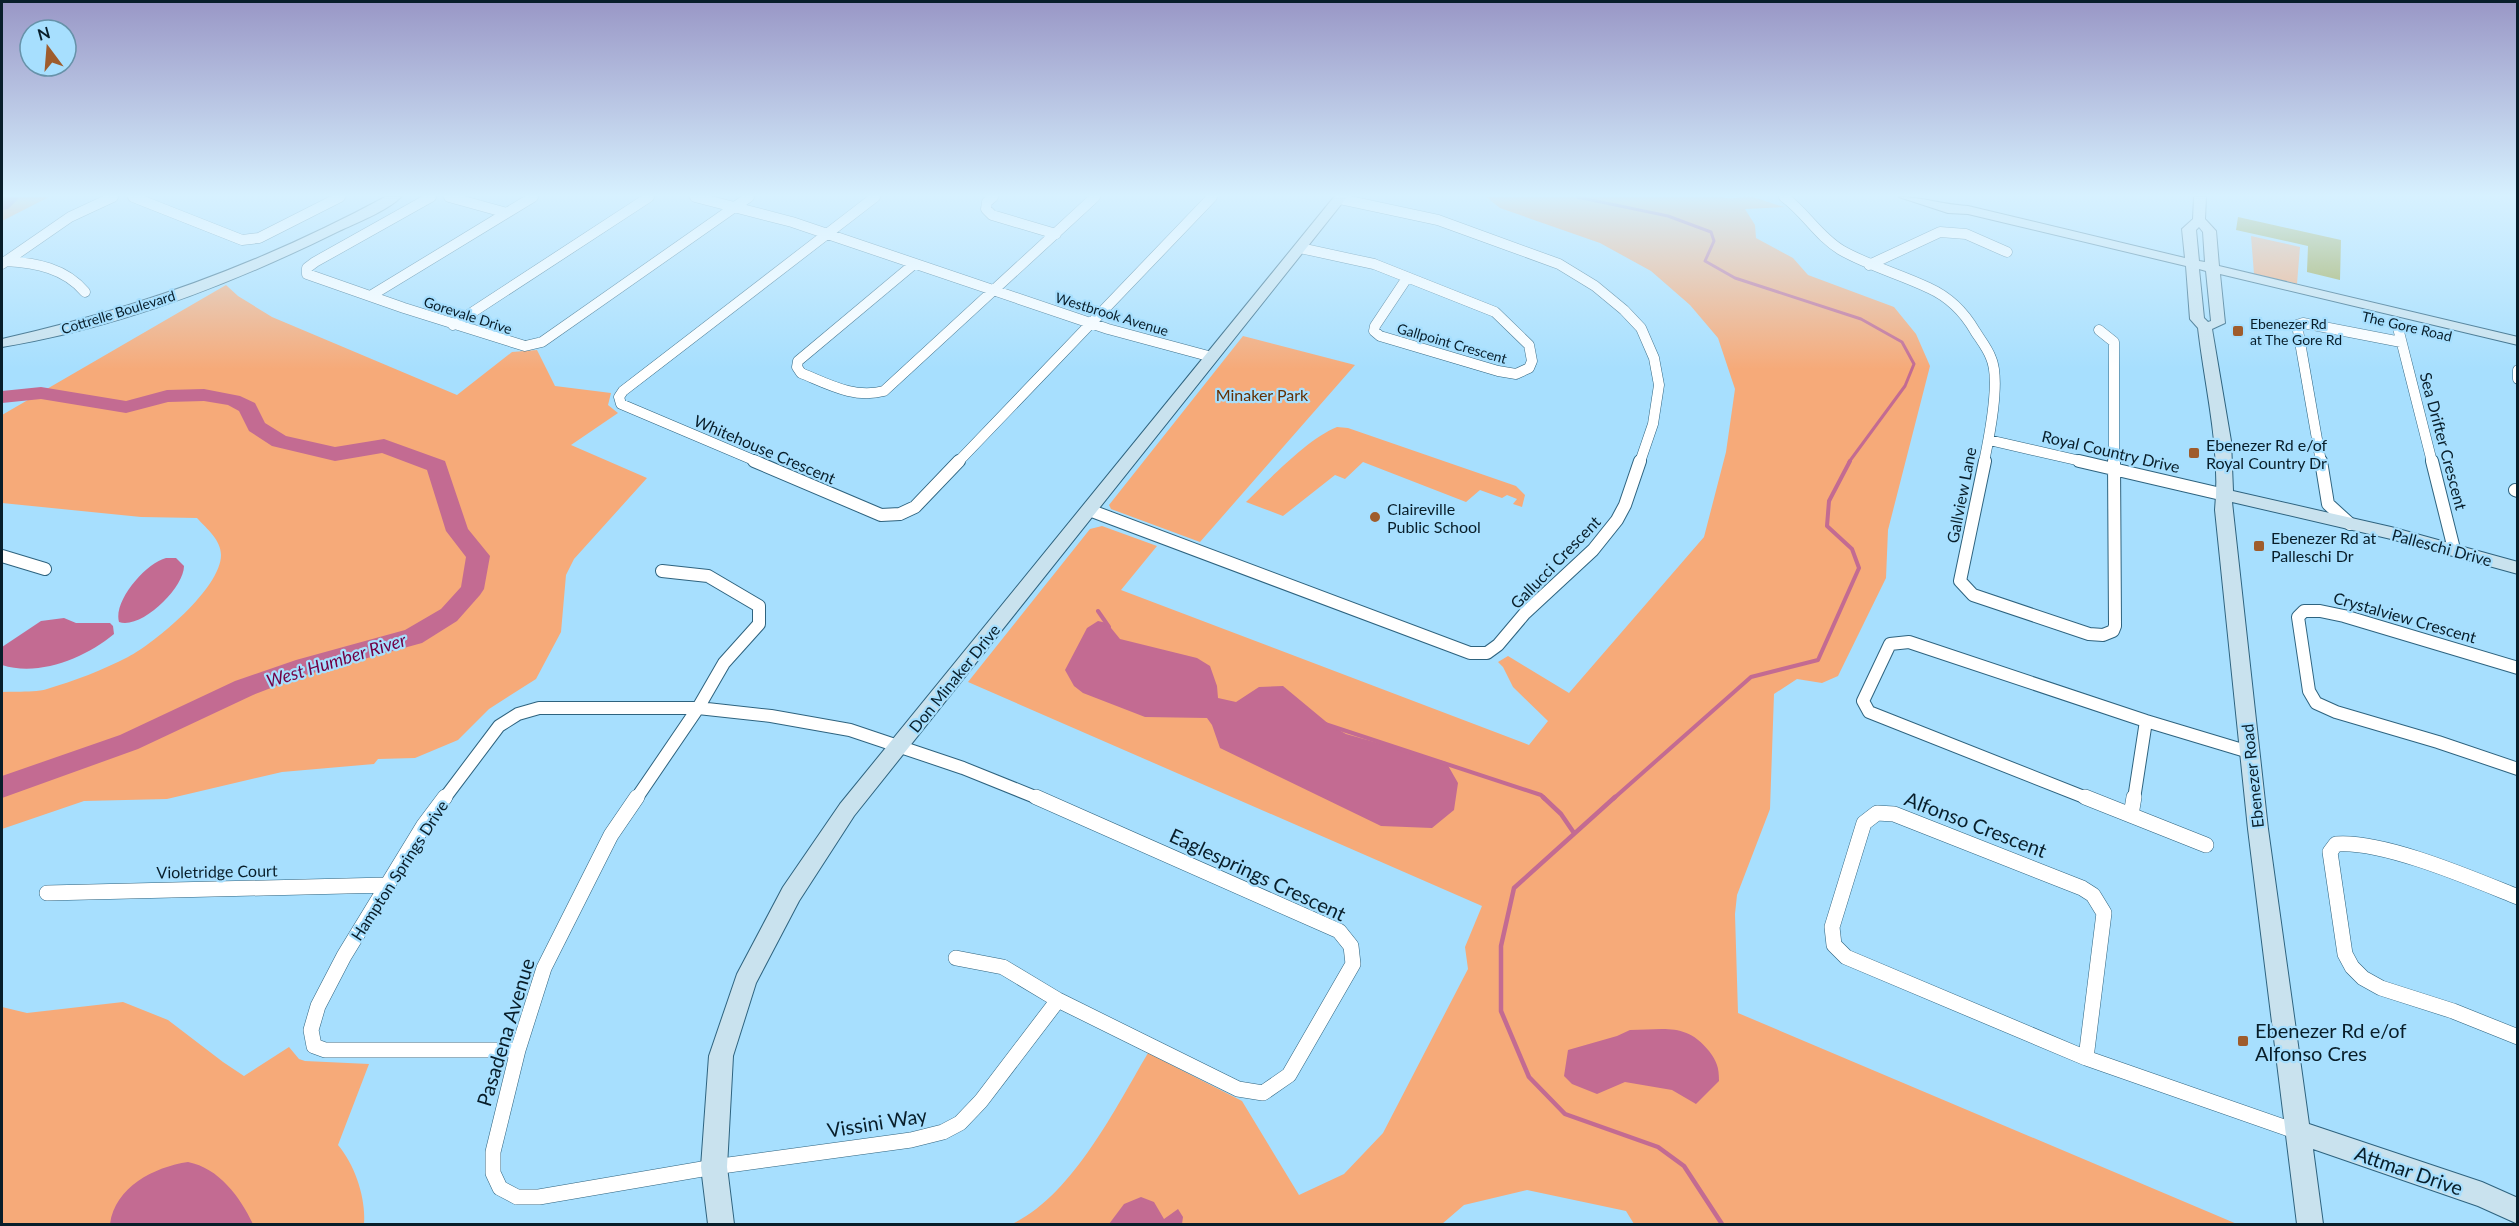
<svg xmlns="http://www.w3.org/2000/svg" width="2519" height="1226" viewBox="0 0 2519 1226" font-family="Lato,sans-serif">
<rect width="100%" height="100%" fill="#a7dffe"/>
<path fill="#f6aa79" d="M2 197H49L2 221Z
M1486 197H1722C1733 201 1745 194 1756 198 1766 201 1775 205 1785 207L1745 209 1755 225 1756 238 1793 258 1808 275 1894 307 1916 334 1930 366 1888 530 1886 578 1838 676 1822 683 1797 679 1774 694 1770 809 1737 895 1735 914 1738 1013 2237 1224H1634L1626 1211 1527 1190 1464 1205 1442 1224H1012C1072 1196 1115 1109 1148 1053L1242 1101 1299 1195 1344 1174 1383 1133 1468 969 1465 947 1482 906 968 682 1090 529 1102 526 1157 546 1121 590 1529 745 1548 721 1513 687 1503 667 1498 662 1508 656 1569 693 1704 537 1726 452 1735 389 1718 338 1690 305 1651 271 1600 243 1500 208Z
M2251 236 2300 247 2297 284 2254 274Z
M226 285 238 296 272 317 457 395 512 352 537 350 555 386 611 393 608 405 618 413 571 445 647 478 574 559 566 575 561 632 536 679 489 709 458 740 415 758 378 759 374 764 282 772 167 799 84 801 2 829V692C16 691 34 693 47 689 74 681 103 670 128 657 155 643 221 588 221 555 221 540 207 529 197 518L141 517 2 503V415Z
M1243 336 1355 365 1200 542 1111 509 1109 505Z
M1337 427 1348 428 1516 486 1525 495 1522 507 1513 504 1517 499 1507 495 1502 498 1480 490 1466 502 1363 462 1345 479 1335 475 1283 516 1246 502C1270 479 1307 439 1337 427Z
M123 1002 168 1020 223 1062 244 1076 289 1047 299 1059 305 1061 369 1064 338 1145C355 1165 366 1198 364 1224H2V1007L27 1013Z"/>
<path fill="#c36b92" d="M166 558H176L184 566C184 588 141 630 119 622 113 601 146 563 166 558Z
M64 618 76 623H110L113 626 114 634C85 658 39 677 2 665V647L41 621Z
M1098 621 1107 623 1120 639 1197 658 1210 666 1217 686 1218 698 1236 702 1259 687 1283 686 1330 725 1346 734 1446 762 1458 783 1454 810 1432 828 1381 826 1220 748 1212 725 1207 718 1145 717 1083 693 1074 686 1065 670 1087 628Z
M1630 1030C1663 1030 1686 1022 1709 1051 1717 1062 1719 1067 1719 1081L1696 1104 1672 1090 1625 1082 1597 1094 1572 1084 1564 1076 1568 1050 1617 1036Z
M188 1162C219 1168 240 1197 253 1224H110C115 1187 154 1167 188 1162Z
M1141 1197 1154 1202 1164 1219 1178 1209 1183 1217 1182 1224H1109L1124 1204Z"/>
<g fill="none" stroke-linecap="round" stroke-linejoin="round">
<path stroke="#c36b92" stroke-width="3" d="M1577 197 1668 216 1711 232 1714 241 1705 261 1735 278 1861 319 1902 342 1914 364 1905 386 1849 462"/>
<path stroke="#c36b92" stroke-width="4" d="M1098 611 1109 627
M1325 724 1541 795 1545 799
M1613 799 1751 677 1818 660 1859 568 1852 549 1827 526 1829 501 1850 461"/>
<path stroke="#c36b92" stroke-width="4.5" d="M1543 797 1561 814 1574 833
M1615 797 1514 888 1501 946V1011L1529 1077 1565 1114 1658 1147 1684 1166 1722 1224"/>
<path fill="#c36b92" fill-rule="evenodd" d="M2 197H20L8 209 2 210Z
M41 387 126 401 167 390 204 389 240 396 255 403 265 423 286 436 335 447 384 439 445 461 468 529 490 556 484 589 480 595 457 621 422 643 302 676 253 695 138 749 2 798V776L120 735 235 681 296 660 405 630 441 609 461 587 466 557 446 531 427 470 382 453 335 461 272 446 249 431 239 411 228 405 204 401 168 402 126 413 41 399 2 403V391Z"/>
</g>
<path fill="#9ca343" d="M2238 217 2341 240 2340 280 2307 272 2308 246 2236 230Z"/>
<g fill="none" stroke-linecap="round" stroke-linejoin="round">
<g stroke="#2e637f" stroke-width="11">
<path id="street-far2" d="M133 197 242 240 259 238 340 197
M431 197 315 262 307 268V274L404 308 525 346 542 342 749 197
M449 197 507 213
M695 197 792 222 1108 329 1212 357
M993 197 987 202 986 209 992 215 1056 234
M1784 197C1805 212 1818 236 1841 250 1869 266 1900 274 1929 288 1949 297 1964 312 1975 331 1980 339 1988 349 1991 358 2001 380 1989 438 1984 462
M1340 199 1438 220 1559 264 1595 286 1624 310 1641 328 1654 358 1659 385 1653 424 1640 462
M1300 248 1374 264 1495 312 1529 345 1532 361 1529 368 1516 374 1498 371 1380 336 1374 331 1375 326 1407 278
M6 261C36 263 65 268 85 292
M2 264 70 217 113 197
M914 264 798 361 797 367 801 373C828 384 854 399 884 391L1095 197
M1869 265 1940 232 1966 234 2007 252
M372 295 533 197
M2397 324 2432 462
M453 325 649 197
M2099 330 2114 342V462
M2518 370V379
M1989 440 2085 462
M758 462 621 404 619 397 623 391 875 197
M958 462 1212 197
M2321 462 2297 325 2303 323 2401 342"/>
</g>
<g stroke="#2e637f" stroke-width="14">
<path id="street-far1" d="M754 461 881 515 900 514 915 507 959 461
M1985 461 1960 581 1973 595 2089 634 2103 635 2113 631 2115 626 2114 461
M2079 461 2225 495
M2321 461 2328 504 2350 524
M2432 461 2454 549
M2515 490 2518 491
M1089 510 1470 653H1487L1498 645 1525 613 1593 550 1617 520 1625 505 1640 461
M2 556 45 569
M2518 668 2344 616 2320 611H2304L2298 617 2309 691 2316 703 2336 712 2438 742 2518 769
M444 799 499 726 518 714 539 708H698L771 716 850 730 963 768 1040 799
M636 799 698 708 724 663 759 624V606L708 576 662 571
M2089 799 1869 712 1863 701 1890 644 1909 642 2146 721 2249 752
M2134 799 2146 721"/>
</g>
<g stroke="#2e637f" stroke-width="16">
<path id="street" d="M445 797 424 825 344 956 318 1006 311 1030 314 1046 325 1050H518
M637 797 611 835 544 968 518 1050 493 1152V1173L500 1188 517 1197H539L714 1167 911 1140 943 1132 960 1123 981 1101 1058 1000
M2085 797 2206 845
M1877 813 1894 814 2082 888 2093 895 2104 913 2086 1058 1846 957 1834 945 1832 927 1864 823Z
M2131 815 2134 797
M47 893 387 885
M2518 897C2473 879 2383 840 2336 844L2330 852 2345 954 2352 967 2363 978 2381 988 2453 1011 2518 1037
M956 958 1003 967 1058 1000 1238 1089 1263 1093 1289 1075 1353 964 1351 946 1339 931 1036 797
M2086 1058 2298 1132"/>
</g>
<g stroke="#2e637f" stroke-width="2">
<path id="secondary" d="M385 197H401C387 211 356 223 337 232 232 284 118 328 2 347V339C137 309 263 263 385 197Z
M1334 197H1347L854 816 799 901 756 983 733 1056 727 1167 734 1224H708L701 1167 709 1056 737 974 783 887 840 804Z
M1899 197C1923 197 1944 205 1968 206L2185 258 2182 229 2193 219 2194 197H2206L2205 219 2216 231 2219 266 2518 337V345L2220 274 2225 323 2212 329 2231 441 2233 491 2391 527 2518 562V574L2391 539 2232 502 2268 829 2309 1124 2482 1182 2518 1198V1224L2478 1206 2313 1149 2323 1224H2297L2248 829 2215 510C2221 448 2205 389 2198 328L2190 319 2186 266 1968 214 1948 213ZM2199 227 2203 232 2205 262 2199 261 2196 230ZM2199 269 2206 271 2211 321 2208 322 2204 318Z"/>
</g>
<use href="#street-far2" stroke="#fff" stroke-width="10"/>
<use href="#street-far1" stroke="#fff" stroke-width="12"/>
<use href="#street" stroke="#fff" stroke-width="15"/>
<use href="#secondary" fill="#c9e2ee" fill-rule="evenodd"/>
</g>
<linearGradient id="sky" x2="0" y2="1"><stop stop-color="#9997c6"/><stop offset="0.53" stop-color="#d7f1ff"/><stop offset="1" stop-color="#d7f1ff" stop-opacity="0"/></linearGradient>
<rect width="2519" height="369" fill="url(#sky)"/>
<g fill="#9f5c2c" stroke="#a7dffe" stroke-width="2">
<rect x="2232" y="325" width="12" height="12" rx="3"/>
<rect x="2188" y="447" width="12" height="12" rx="3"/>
<circle cx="1375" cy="517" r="6"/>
<rect x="2253" y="540" width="12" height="12" rx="3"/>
<rect x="2237" y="1035" width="12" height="12" rx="3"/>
</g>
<g text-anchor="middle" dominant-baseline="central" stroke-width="4.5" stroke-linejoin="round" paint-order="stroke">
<g font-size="14" fill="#081e2a" stroke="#a7dffe">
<text transform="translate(118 312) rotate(-17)">Cottrelle Boulevard</text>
<text transform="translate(1112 314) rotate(17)">Westbrook Avenue</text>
<text transform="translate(468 315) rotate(18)">Gorevale Drive</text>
<text transform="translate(2407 326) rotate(13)">The Gore Road</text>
<text transform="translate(1452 343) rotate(16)">Gallpoint Crescent</text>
</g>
<g font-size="14" fill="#081e2a" stroke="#a7dffe" text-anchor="start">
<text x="2250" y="323">Ebenezer Rd<tspan x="2250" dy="16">at The Gore Rd</tspan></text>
</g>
<g font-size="16" fill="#633004" stroke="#a7dffe">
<text x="1262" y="394">Minaker Park</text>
</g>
<g font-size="16" fill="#081e2a" stroke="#a7dffe">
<text transform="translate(2444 441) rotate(75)">Sea Drifter Crescent</text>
<text transform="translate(765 449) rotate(23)">Whitehouse Crescent</text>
<text transform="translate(2111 451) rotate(13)">Royal Country Drive</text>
<text transform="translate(1961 495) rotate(-79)">Gallview Lane</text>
<text transform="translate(2442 547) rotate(15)">Palleschi Drive</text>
<text transform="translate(1555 562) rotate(-46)">Gallucci Crescent</text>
<text transform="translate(2405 617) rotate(16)">Crystalview Crescent</text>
<text transform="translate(954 678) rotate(-51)">Don Minaker Drive</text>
<text transform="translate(2252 776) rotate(-96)">Ebenezer Road</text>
<text transform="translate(399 870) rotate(-57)">Hampton Springs Drive</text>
<text transform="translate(217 871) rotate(-1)">Violetridge Court</text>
</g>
<g font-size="16" fill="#081e2a" stroke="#a7dffe" text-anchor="start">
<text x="2206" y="444">Ebenezer Rd e/of<tspan x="2206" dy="18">Royal Country Dr</tspan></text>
<text x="1387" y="508">Claireville<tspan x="1387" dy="18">Public School</tspan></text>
<text x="2271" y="537">Ebenezer Rd at<tspan x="2271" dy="18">Palleschi Dr</tspan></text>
</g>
<g font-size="18" font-style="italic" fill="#720043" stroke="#a7dffe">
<text transform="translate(336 660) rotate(-17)">West Humber River</text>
</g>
<g font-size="20" fill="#081e2a" stroke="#a7dffe">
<text transform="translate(1976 824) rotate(21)">Alfonso Crescent</text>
<text transform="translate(1258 874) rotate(25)">Eaglesprings Crescent</text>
<text transform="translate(505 1032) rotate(-73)">Pasadena Avenue</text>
<text transform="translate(877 1122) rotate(-9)">Vissini Way</text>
<text transform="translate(2409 1170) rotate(19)">Attmar Drive</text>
</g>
<g font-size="20" fill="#081e2a" stroke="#a7dffe" text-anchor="start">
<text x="2255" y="1030">Ebenezer Rd e/of<tspan x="2255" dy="23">Alfonso Cres</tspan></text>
</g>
</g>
<rect width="2519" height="1226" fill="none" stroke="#081e2a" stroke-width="6"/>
<g transform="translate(48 48) rotate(344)"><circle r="28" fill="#a7dffe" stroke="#6792a9" stroke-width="1.5"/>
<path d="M0-4.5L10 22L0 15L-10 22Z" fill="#9f5c2c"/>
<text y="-9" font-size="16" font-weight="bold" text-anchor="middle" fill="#081e2a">N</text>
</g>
</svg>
